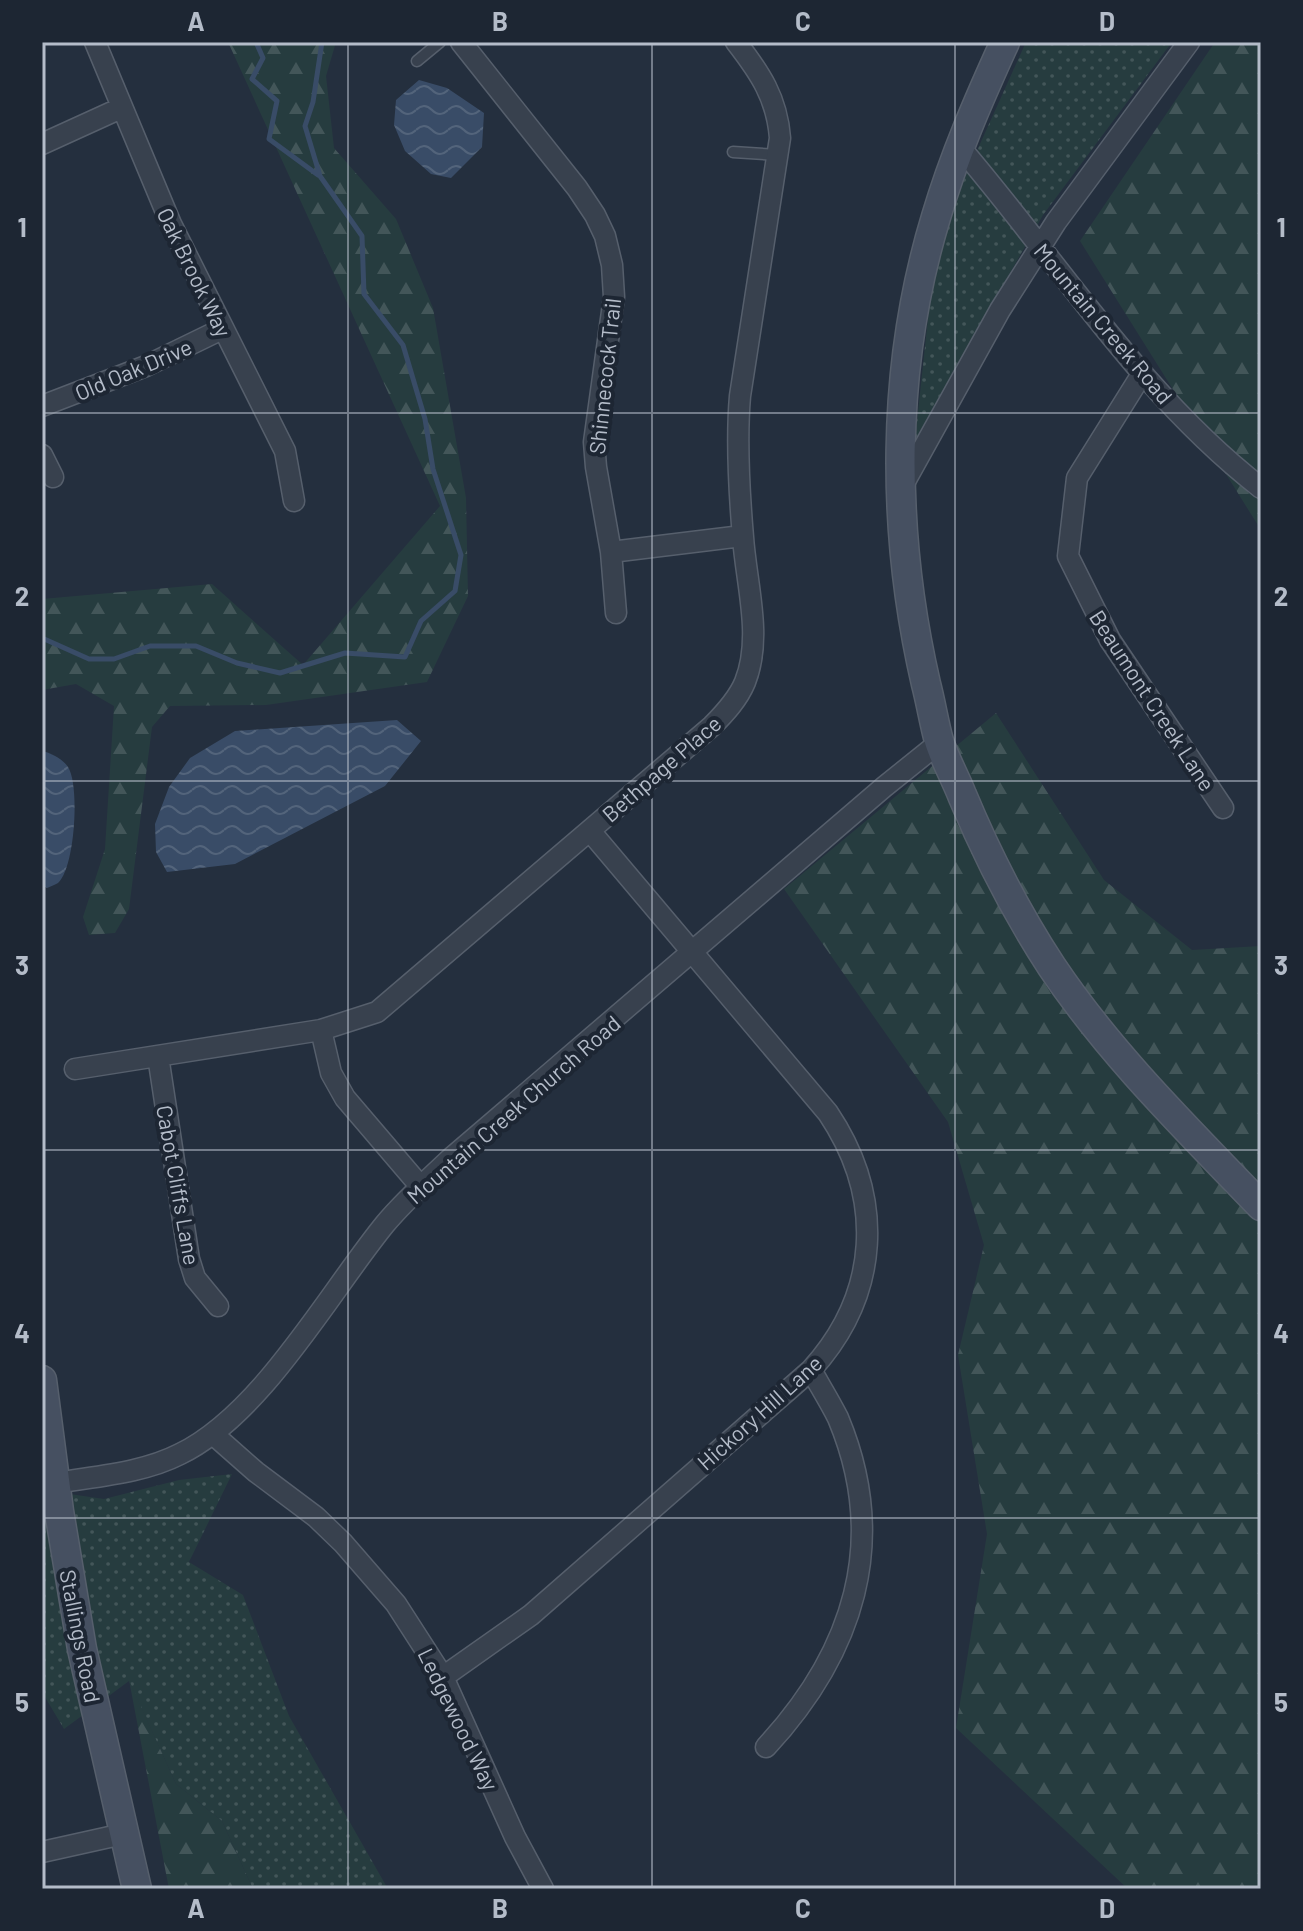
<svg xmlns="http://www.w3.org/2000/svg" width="1303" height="1931" viewBox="0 0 1303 1931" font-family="Barlow,sans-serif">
<defs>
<pattern id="grass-dots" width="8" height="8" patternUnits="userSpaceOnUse" patternTransform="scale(2)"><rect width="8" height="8" fill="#263c3f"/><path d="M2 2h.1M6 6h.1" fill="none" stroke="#435659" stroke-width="1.8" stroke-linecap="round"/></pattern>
<pattern id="forest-firs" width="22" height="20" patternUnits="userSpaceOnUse" patternTransform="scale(2)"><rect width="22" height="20" fill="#263c3f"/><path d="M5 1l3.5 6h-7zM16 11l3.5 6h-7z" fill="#435659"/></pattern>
<pattern id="water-waves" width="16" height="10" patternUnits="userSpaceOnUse" patternTransform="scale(2)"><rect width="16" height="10" fill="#394c67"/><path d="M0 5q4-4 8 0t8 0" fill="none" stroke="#53647b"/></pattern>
</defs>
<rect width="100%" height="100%" fill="#242f3e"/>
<path fill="url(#grass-dots)" d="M1026 42H1172L1043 215 915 440 932 281 961 186Z
M232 1474 189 1562 243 1595 289 1716 388 1889H253L222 1821 176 1784 129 1681 64 1729 42 1692V1490L104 1499 179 1480Z"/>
<path fill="url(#forest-firs)" d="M228 42H336L326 76 334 148 396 219 433 308 466 498 468 596 427 682 266 705 170 706 152 727 129 909 115 933 89 935 83 917 105 849 114 706 76 684 42 690V599L212 584 303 665 440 506Z
M1215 42H1261V530L1080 241Z
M996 713 1104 880 1192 950 1261 946V1889H1128L956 1728 987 1534 958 1355 984 1245 948 1122 784 889Z
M129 1680 176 1784 222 1821 253 1889H169Z"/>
<path fill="url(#water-waves)" d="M419 80 447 88 484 113 482 147 451 178 431 174 405 151 394 125 396 100Z
M397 720 421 741 385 786 235 864 167 872 156 852 155 824 169 787 190 758 235 731Z
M42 751C51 753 63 759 68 767 80 785 75 868 58 883 55 885 51 886 47 888L42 885Z"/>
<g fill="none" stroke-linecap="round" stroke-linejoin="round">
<path stroke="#394c67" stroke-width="5" d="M256 42 263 58 252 79 277 101 269 139 318 175
M42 638 89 659H114L150 646H196L237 663 280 673 345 653 405 657 421 621 455 591 461 555 433 469 425 419 403 345 364 294 362 236 320 176 305 126 313 102 322 42"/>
<g stroke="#565f6c" stroke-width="13">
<path id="lane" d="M417 61 440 42
M733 152 778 155"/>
</g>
<g stroke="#565f6c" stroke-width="23">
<path id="street" d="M95 42 171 224 285 451 294 501
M461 42 577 188 595 215 605 236 612 265 614 297 594 442 596 467 611 552 616 613
M42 144 121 108
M959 146C1058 261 1140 394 1261 488
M1142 374 1077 478 1068 556 1110 640 1223 808
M42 406 146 366 222 329
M42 455 53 477
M903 485 1000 310 1056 222 1189 42
M611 552 742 536
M321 1030 331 1073 345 1098 421 1187
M158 1056 189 1259 195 1278 218 1306
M75 1069 321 1030 377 1012 712 726C725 713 738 699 745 682 763 637 746 583 743 537 739 490 736 442 740 396L780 138C777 98 760 73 736 42
M214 1435 256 1472 316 1517 343 1543 396 1604 443 1677 515 1837 543 1889
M56 1483C97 1476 143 1473 180 1454 262 1414 328 1294 385 1224 405 1200 428 1180 450 1159L884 787 940 742
M443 1677 531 1615 811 1370C880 1294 885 1198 828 1113L590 831
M766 1747C853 1653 890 1542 838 1418 830 1402 820 1386 811 1370
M42 1852 123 1834"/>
</g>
<g stroke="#565f6c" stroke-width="31">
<path id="secondary" d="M1005 42C979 99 954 156 936 217 890 368 891 532 926 684 931 703 934 723 939 741 945 760 955 777 962 795 987 855 1016 912 1052 967 1111 1055 1188 1130 1261 1206
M42 1380 59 1511 82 1649 137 1889"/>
</g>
<use href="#lane" stroke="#38414e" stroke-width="10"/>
<use href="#street" stroke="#38414e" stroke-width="20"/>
<use href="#secondary" stroke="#465061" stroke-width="28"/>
</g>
<path fill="none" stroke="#b4bcc9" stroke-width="2" stroke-opacity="0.55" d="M348 42V1889M652 42V1889M955 42V1889M42 413H1261M42 781H1261M42 1150H1261M42 1518H1261"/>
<g text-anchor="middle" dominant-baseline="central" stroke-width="8" stroke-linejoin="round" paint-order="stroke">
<g font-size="22" fill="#b4bcc9" stroke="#1d2633">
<text transform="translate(195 272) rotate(64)">Oak Brook Way</text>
<text transform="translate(1104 323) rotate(50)">Mountain Creek Road</text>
<text transform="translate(133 369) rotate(-23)">Old Oak Drive</text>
<text transform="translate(604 376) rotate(-84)">Shinnecock Trail</text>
<text transform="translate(1153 700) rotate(57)">Beaumont Creek Lane</text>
<text transform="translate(661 768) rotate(-41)">Bethpage Place</text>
<text transform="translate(513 1109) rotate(-41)">Mountain Creek Church Road</text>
<text transform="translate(179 1185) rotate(80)">Cabot Cliffs Lane</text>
<text transform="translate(759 1412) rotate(-42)">Hickory Hill Lane</text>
<text transform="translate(81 1636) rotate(79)">Stallings Road</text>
<text transform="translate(459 1719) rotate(64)">Ledgewood Way</text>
</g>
</g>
<rect width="1303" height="1931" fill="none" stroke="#1d2633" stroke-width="88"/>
<rect x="44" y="44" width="1215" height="1843" fill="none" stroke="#b4bcc9" stroke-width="3"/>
<g font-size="26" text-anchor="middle" font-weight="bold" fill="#b4bcc9">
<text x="196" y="31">A</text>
<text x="500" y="31">B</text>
<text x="803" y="31">C</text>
<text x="1107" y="31">D</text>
<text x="22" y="237">1</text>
<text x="1281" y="237">1</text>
<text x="22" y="606">2</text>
<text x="1281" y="606">2</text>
<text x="22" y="975">3</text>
<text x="1281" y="975">3</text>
<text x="22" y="1343">4</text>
<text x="1281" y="1343">4</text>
<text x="22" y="1712">5</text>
<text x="1281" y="1712">5</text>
<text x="196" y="1918">A</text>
<text x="500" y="1918">B</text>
<text x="803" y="1918">C</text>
<text x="1107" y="1918">D</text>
</g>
</svg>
